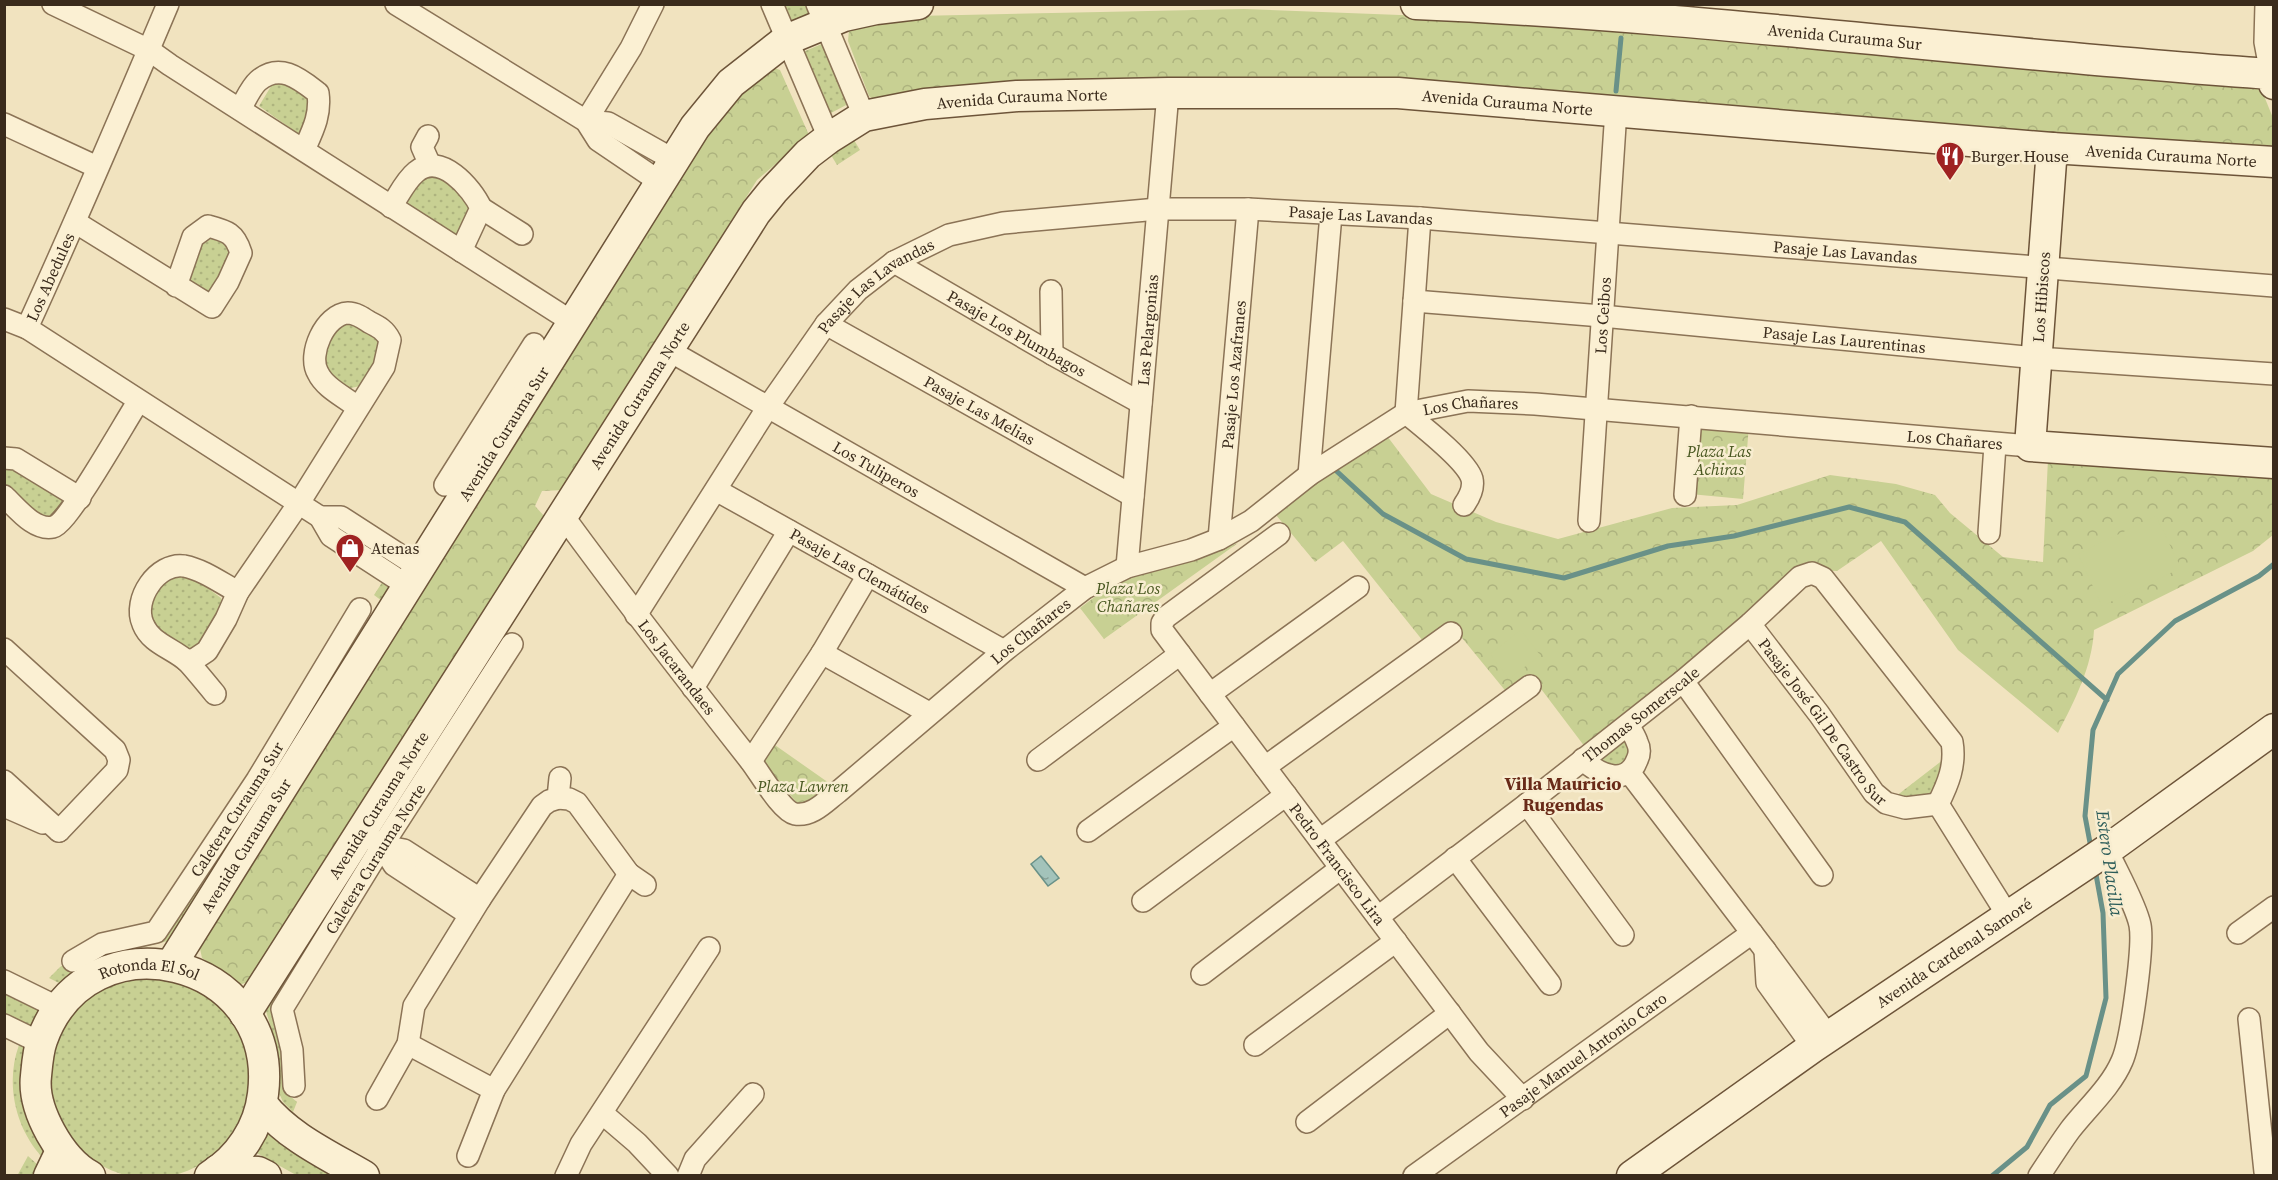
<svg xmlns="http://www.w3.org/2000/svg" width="2278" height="1180" viewBox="0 0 2278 1180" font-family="'Source Serif 4',serif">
<defs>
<pattern id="grass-dots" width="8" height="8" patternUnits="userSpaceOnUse" patternTransform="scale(1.5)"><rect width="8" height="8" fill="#c8d093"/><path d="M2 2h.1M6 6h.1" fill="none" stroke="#adb37e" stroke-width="1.8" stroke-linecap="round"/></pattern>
<pattern id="forest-crowns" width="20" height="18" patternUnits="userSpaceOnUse" patternTransform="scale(1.5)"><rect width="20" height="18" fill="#c8d093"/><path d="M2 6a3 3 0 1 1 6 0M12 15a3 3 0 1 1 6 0" fill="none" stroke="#adb37e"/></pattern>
<pattern id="water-ripples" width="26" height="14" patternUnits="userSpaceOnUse" patternTransform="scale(1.5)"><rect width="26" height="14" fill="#a3c3ba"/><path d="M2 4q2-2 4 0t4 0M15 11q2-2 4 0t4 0" fill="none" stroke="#869f96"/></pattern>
</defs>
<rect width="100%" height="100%" fill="#f1e3bf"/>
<path fill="url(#grass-dots)" d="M783 5H808L810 8 808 16 796 22 790 20Z
M824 43 850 103 831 113 803 52Z
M273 83H292L315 101 300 135 259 106Z
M851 135 860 150 837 165 828 150Z
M439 176 468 196 471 212 458 235 445 232 408 206V191L419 177Z
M215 236 230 244 234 253 215 291 200 292 188 277 199 247Z
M351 321 382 341 381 358 365 385 346 389 328 377 322 355 336 330Z
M9 464 64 496 65 510 57 520H40L5 486 4 466Z
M177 575 193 577 221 598 224 609 198 648 182 650 153 628 147 610 160 585Z
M383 581 390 587 391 591 339 669 360 629 368 625 382 601 374 595Z
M1628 725 1637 741 1629 772 1583 759Z
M1948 756 1935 798 1891 800Z
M197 886 203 888 168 941 103 957 65 986 49 978 60 967 69 961 77 972 91 961 94 954 158 936Z
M50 1078a100 100 0 1 1 200 0a100 100 0 1 1-200 0Z
M281 981 286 983 284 1091 297 1102 293 1112 283 1102 279 1093 278 1051 266 1011Z
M4 991 44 1010 35 1030 5 1015Z
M19 1045 25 1048 47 1141 43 1158C15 1128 5 1083 19 1045Z
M267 1129 346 1175H296L255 1152Z
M28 1156 39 1166 34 1175 17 1176Z"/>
<path fill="url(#forest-crowns)" d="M1244 9 1504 19 2260 86 2273 118V146L2259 149 1999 132 1516 87 1393 84 878 102 869 96 848 41 849 30 916 16Z
M768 66 780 70 809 135 757 180 563 490 542 491 535 506 545 517 253 981 238 985 202 958 199 944 697 139Z
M1696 420 1749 425 1743 499 1690 494Z
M1384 432 1431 494 1496 522 1558 539 1672 508 1737 505 1830 475 1896 484 1935 495 1950 513 2003 557 2043 562 2048 459 2274 474 2273 535 2253 551 2094 630C2092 667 2075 700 2058 733L1958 650 1881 541 1837 571 1811 570 1680 675 1585 747 1532 677 1508 694 1449 622 1423 641 1343 541 1315 562 1271 509Z
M1238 543 1104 639 1080 608 1125 574 1217 551Z
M772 743 829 783 804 805 797 803 759 759Z"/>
<path fill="#c8d093" d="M2156 516 2181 568 2102 606 2078 554Z
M1521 630 1540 655 1509 679 1490 654Z"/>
<path fill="url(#water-ripples)" stroke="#699188" stroke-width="1.5" d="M1041 856 1059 878 1048 886 1031 864Z"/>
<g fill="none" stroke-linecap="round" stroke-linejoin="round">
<path stroke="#699188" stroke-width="5" d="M1616 91 1621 38
M1331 466 1383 514 1466 559 1564 578 1668 546 1734 536 1849 507 1905 522 2107 700
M2091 848 2085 816 2093 730 2118 674 2175 621 2259 576 2274 564
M1992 1176 2027 1147 2050 1105 2086 1076 2106 998 2103 913 2095 869"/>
<g stroke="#8b7356" stroke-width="24">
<g id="street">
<path d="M53 4 149 50 170 65 574 323"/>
<path d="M396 4 586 121 598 140 660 182"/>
<path d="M772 4 829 138"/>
<path d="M817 4 864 116"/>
<path d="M2266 4 2265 42 2271 74H2274"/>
<path d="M240 109C245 101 251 87 258 81 280 62 300 79 318 93 321 115 313 130 304 150"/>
<path d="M586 121 631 48 653 4"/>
<path d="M586 121 608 123 674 160"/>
<path d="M4 124 97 167"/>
<path d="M428 136 422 147 430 165"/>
<path d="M391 207C399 195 405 181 416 172 440 151 472 188 481 208L461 251"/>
<path d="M481 208 522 234"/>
<path d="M1420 218 1406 413C1422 426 1467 461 1472 479 1474 488 1469 498 1464 505"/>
<path d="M75 222 212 307 228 282 241 253C235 233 227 231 208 226L193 237 176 286"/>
<path id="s1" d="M894 262 1052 354 1141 403"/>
<path d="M1051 291 1052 354"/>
<path id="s2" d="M1414 301 1602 316 2037 358 2274 374"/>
<path d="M4 319 27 328 320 517 331 536 408 586"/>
<path id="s3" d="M826 324 1133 496"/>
<path id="s4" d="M27 328C76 221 122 113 168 4"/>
<path id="s5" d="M668 350 1085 588"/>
<path d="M4 458 16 459 80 498"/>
<path d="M1309 475 1331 214"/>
<path d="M445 485 534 344"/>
<path id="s6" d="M716 490 1004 651"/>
<path d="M1685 495 1691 416"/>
<path d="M4 496C17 508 34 531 53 527 68 524 126 420 138 402"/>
<path d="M320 517H341L420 568"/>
<path id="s7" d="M564 517C624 599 686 679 749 759 759 771 781 811 795 814 812 817 826 801 838 792L1004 651 1085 588 1127 567 1191 550 1219 539 1251 521 1309 475 1406 413 1468 401 1535 404 2030 446"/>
<path id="s8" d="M1589 521 1616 110"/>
<path d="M1989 533 1995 445"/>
<path id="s9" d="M1279 534 1166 617 1162 623V630L1479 1052 1523 1099"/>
<path id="s10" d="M1219 539 1248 209"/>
<path id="s11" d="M1127 567 1168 93"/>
<path id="s12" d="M636 615 768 407 826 324 858 290 894 262 949 235 1003 223 1158 209H1248L1420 218 2274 286"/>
<path id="s13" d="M1750 624 1819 714 1874 793 1886 803 1905 808 1938 804"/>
<path d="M4 649 115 750 119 760 117 770 59 831"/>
<path d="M822 653 929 713"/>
<path d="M187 661 195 659 207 651 226 619 238 592 299 503 384 367 390 340C385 330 379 327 369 322 363 318 356 313 348 313 325 314 307 355 318 373 325 388 345 397 357 407"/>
<path d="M1683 681 1822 875"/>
<path d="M693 688 789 531"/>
<path d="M215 694C206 683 197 672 188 662 173 648 151 644 143 624 132 599 158 562 184 566 204 570 221 583 238 592"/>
<path d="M1210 694 1358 587"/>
<path d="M1583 759C1598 775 1627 787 1637 760 1640 754 1640 748 1637 742 1635 736 1631 730 1628 725"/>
<path d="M1038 760 1180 654"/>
<path d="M751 761 822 653 868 575"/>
<path d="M1265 767 1451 633"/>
<path d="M1629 772 1765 950 1829 1037"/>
<path d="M4 781 59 831"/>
<path d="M558 798 569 799 577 803 629 874"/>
<path d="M1527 804 1623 935"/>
<path d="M1938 804 2008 916"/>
<path d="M4 806 43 823"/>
<path d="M1088 831 1234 726"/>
<path d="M371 839 382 846 404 850 480 899"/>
<path d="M1320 840 1530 686"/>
<path d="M382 846 394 865 470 915"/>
<path d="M1455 858 1550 984"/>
<path d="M1143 901 1286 795"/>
<path id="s14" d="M1378 917 1527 804 1683 681 1750 624 1800 577 1812 573 1823 578 1952 742C1956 765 1948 784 1938 804"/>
<path d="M2238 933 2274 907"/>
<path d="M1765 950 1767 983 1813 1047"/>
<path id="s15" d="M73 961 102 944 156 932 257 780 360 609"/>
<path d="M1202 974 1341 868"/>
<path d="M4 981 59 1008"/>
<path d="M2249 1019 2265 1172"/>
<path d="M4 1025 41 1043"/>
<path d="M408 1044 494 1090"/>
<path d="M1255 1045 1396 941"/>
<path id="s16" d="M294 1086 292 1050 282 1009 382 846 512 644"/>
<path d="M377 1099 408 1044 414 1006 480 899 542 806 549 801 558 798 560 778"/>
<path d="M602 1113 637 1143 668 1176"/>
<path d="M1307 1122 1450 1013"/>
<path d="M468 1156 494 1090 629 874 645 885"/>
<path d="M566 1176 581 1144 709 948"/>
<path d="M688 1176 695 1159 753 1094"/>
<path id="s17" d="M1414 1176 1752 933"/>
<path d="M2039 1176C2049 1161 2059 1145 2070 1130 2087 1108 2111 1087 2122 1061 2131 1041 2144 946 2140 925 2136 905 2116 870 2107 850"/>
</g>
</g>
<g stroke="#6d5439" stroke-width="33">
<g id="secondary">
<path id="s18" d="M1416 4C1702 16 1986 55 2271 74L2274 84"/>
<path d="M2052 148 2030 446 2274 463"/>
<path id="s19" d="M171 965 695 127 731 83 786 40 844 16 876 9 918 4"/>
<path id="s20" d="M245 1014 756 212 773 191 808 154 829 138 864 116 925 104 1017 96 1168 93H1398L2052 148 2274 162"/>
<path d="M262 1104C288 1137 328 1155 364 1176"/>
<path d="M218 1170 258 1172 266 1176"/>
<path d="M49 1176 61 1151"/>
<path id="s21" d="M90 1176C61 1160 32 1110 36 1076 37 1065 38 1051 42 1040 88 911 280 957 263 1094 259 1128 239 1158 210 1176"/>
<path id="s22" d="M1632 1176 1813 1047 2107 850 2274 729"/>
</g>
</g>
<use href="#street" stroke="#fbf0d3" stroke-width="21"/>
<use href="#secondary" stroke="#fbf0d3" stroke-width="30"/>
</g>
<defs>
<g id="restaurant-pin" transform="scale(1.5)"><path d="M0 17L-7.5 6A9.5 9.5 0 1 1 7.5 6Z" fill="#9f2222" stroke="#f8edd0"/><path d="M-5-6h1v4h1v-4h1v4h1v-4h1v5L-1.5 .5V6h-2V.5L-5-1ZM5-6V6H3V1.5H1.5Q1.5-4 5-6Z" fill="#fff"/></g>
<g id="shop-pin" transform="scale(1.5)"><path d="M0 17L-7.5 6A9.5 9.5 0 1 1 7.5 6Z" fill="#9f2222" stroke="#f8edd0"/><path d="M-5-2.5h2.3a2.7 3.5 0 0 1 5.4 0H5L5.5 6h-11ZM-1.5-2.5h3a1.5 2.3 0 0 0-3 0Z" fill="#fff"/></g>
</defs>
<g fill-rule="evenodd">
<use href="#restaurant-pin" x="1950" y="156"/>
<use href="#shop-pin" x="350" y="548"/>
</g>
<g text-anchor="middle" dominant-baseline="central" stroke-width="5" stroke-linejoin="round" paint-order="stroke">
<g font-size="16" fill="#3a2b1c" stroke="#f8edd0">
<text stroke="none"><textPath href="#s18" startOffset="430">Avenida Curauma Sur</textPath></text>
<text stroke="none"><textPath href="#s20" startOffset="1256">Avenida Curauma Norte</textPath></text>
<text stroke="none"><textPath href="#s20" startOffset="1742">Avenida Curauma Norte</textPath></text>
<text stroke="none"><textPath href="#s20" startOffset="2408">Avenida Curauma Norte</textPath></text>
<text stroke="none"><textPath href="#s12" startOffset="915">Pasaje Las Lavandas</textPath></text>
<text stroke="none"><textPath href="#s12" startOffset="1401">Pasaje Las Lavandas</textPath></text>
<text stroke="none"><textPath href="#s4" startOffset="56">Los Abedules</textPath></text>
<text stroke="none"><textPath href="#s12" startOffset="411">Pasaje Las Lavandas</textPath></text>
<text transform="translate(2041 297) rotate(-86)">Los Hibiscos</text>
<text stroke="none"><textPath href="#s8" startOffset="206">Los Ceibos</textPath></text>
<text stroke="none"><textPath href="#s11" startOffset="238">Las Pelargonias</textPath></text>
<text stroke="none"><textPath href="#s1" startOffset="142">Pasaje Los Plumbagos</textPath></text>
<text stroke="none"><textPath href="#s2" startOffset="432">Pasaje Las Laurentinas</textPath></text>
<text stroke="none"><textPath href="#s10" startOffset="165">Pasaje Los Azafranes</textPath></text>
<text stroke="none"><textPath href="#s20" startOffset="734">Avenida Curauma Norte</textPath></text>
<text stroke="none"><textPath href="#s7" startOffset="1182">Los Chañares</textPath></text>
<text stroke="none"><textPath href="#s3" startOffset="176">Pasaje Las Melias</textPath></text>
<text stroke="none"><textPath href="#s19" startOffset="627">Avenida Curauma Sur</textPath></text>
<text stroke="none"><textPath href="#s7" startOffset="1668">Los Chañares</textPath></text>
<text stroke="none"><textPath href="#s5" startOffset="240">Los Tuliperos</textPath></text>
<text stroke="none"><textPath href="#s6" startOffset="165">Pasaje Las Clemátides</textPath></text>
<text stroke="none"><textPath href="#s7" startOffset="678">Los Chañares</textPath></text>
<text stroke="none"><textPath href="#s7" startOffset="188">Los Jacarandaes</textPath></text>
<text stroke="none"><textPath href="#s14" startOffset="332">Thomas Somerscale</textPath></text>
<text stroke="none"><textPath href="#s13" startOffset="122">Pasaje José Gil De Castro Sur</textPath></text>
<text stroke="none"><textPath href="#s20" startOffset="248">Avenida Curauma Norte</textPath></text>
<text stroke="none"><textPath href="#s15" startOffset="236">Caletera Curauma Sur</textPath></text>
<text stroke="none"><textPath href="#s19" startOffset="141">Avenida Curauma Sur</textPath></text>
<text stroke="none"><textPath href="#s16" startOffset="255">Caletera Curauma Norte</textPath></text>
<text stroke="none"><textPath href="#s9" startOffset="447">Pedro Francisco Lira</textPath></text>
<text stroke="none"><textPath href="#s22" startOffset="392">Avenida Cardenal Samoré</textPath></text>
<text stroke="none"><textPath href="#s21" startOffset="296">Rotonda El Sol</textPath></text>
<text stroke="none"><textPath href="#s17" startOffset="208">Pasaje Manuel Antonio Caro</textPath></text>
</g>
<g font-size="16" fill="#3a2b1c" stroke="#f8edd0" text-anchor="start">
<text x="1971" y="156">Burger House</text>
<text x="371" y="548">Atenas</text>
</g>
<g font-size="16" font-style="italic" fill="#495821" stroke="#f8edd0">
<text x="1719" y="451">Plaza Las<tspan x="1719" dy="18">Achiras</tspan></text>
<text x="1128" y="588">Plaza Los<tspan x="1128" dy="18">Chañares</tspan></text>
<text x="803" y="786">Plaza Lawren</text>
</g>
<g font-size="18" font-weight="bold" fill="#692a18" stroke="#f8edd0">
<text x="1563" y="783">Villa Mauricio<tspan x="1563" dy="21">Rugendas</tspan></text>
</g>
<g font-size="18" font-style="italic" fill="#2a5b58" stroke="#f8edd0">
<text transform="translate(2110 863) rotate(82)">Estero Placilla</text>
</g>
</g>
<rect width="2278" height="1180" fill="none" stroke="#3a2b1c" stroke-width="12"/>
</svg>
